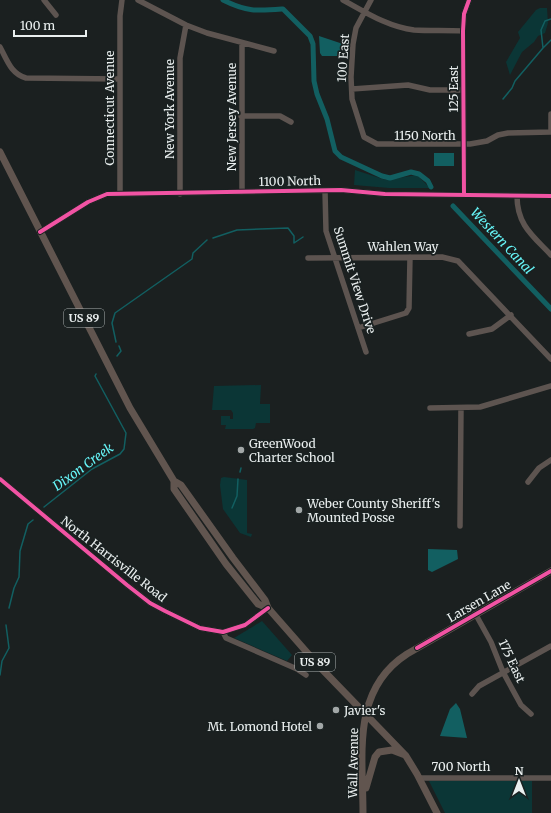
<svg xmlns="http://www.w3.org/2000/svg" width="551" height="813" viewBox="0 0 551 813" font-family="Merriweather,serif">
<rect width="100%" height="100%" fill="#1b2020"/>
<path fill="#0b3636" d="M540 8H547L548 23 545 33 538 36 534 42 522 52 510 75 506 62 520 38 518 32 536 10Z
M355 170 386 180 417 175 430 188H389L354 185Z
M261 385 260 404H270V423H256L255 428 253 429H225L226 425H221V416H230V419H233V413L231 410H212L214 386Z
M224 477 247 480V533L252 534 251 537 240 533 223 509 220 485 221 478Z
M262 621 292 655 287 661 234 638Z
M429 781H532V813H445Z"/>
<path fill="#125f61" d="M319 36 343 44V56H322L320 53Z
M434 153H454V166H434Z
M428 549 457 550 458 559 432 572 428 570Z
M456 703 460 709 467 738 440 736 450 709Z"/>
<g fill="none" stroke-linecap="round" stroke-linejoin="round">
<path stroke="#125f61" stroke-width="1.5" d="M543 48 551 40
M503 99 512 88 515 81 543 48 541 30 545 21 551 19
M213 238 237 230 288 228 294 236V243L303 237
M116 342 112 323 115 313 192 259 193 253 207 240
M117 356 121 351 119 346
M240 472 241 468
M44 507 92 469 120 454 124 449 126 433 95 376 96 374
M232 508 237 496 238 479
M9 608 14 588 19 577 20 551 28 524 33 520
M0 675 2 661 9 648 6 625"/>
<path stroke="#125f61" stroke-width="5" d="M223 0C247 12 257 11 283 9L310 36 313 44 314 81 317 94 327 119 335 151 341 157 382 176 390 178 411 172 419 174 428 181 431 187
M453 206 551 309"/>
<path stroke="#5d5450" stroke-width="5.5" d="M44 0 56 15
M138 0 186 25 207 33 274 51
M343 0C365 12 388 27 414 30 430 31 447 30 463 31
M371 0 356 28 353 44 351 77 352 99 364 137 377 144H470L487 141 498 135 508 133 551 132
M0 47C7 60 11 74 26 78L120 79
M352 89 408 85 430 90H463
M241 116H280L291 122
M551 132V114
M325 191 326 231 366 352
M242 192V43
M120 193V16L122 0
M180 194V58L186 25
M464 195 463 31 464 14 469 0
M517 196C517 225 533 236 551 255
M40 232 88 202 107 194 341 190 385 194 551 196
M308 258 442 257 458 261 551 359
M358 328 406 313 409 308 410 257
M469 334 492 329 511 315
M430 408 480 407 551 386
M0 479 127 585 150 603 165 611 200 628 223 632 245 625 268 608
M528 482 539 468 551 460
M460 526 461 408
M476 615 491 642 503 672 521 705 531 714
M223 632 226 638 297 669 306 675
M472 694 479 686 551 646
M419 778H551"/>
<path stroke="#61554f" stroke-width="7" d="M0 152 130 408 174 481 181 485 233 558 265 600 268 608 318 665 406 756 417 774 437 813
M174 481V489L226 564 258 604 268 608
M366 788 375 757 379 752 392 750 405 755
M363 813C363 755 351 690 407 654L551 571"/>
<g stroke="#1a2121" stroke-width="6">
<path id="cycleway" d="M464 195 463 31 464 14 469 0
M40 232 88 202 107 194 341 190 385 194 551 196
M0 479 127 585 150 603 165 611 200 628 223 632 245 625 268 608
M417 648 551 571"/>
</g>
<use href="#cycleway" stroke="#f153a3" stroke-width="4"/>
</g>
<g fill="#a2a7a7" stroke="#1a2121" stroke-width="1.5">
<circle cx="241" cy="450" r="4"/>
<circle cx="299" cy="510" r="4"/>
<circle cx="336" cy="710" r="4"/>
<circle cx="320" cy="726" r="4"/>
</g>
<g text-anchor="middle" dominant-baseline="central" stroke-width="3.5" stroke-linejoin="round" paint-order="stroke">
<g fill="#1a2121" stroke="#acb1b1" stroke-width="1">
<rect x="64" y="309" width="40" height="18" rx="3"/>
<rect x="295" y="653" width="40" height="18" rx="3"/>
</g>
<g font-size="11" font-weight="bold" fill="#eaefef">
<text x="84" y="318">US 89</text>
<text x="315" y="662">US 89</text>
</g>
<g font-size="12" fill="#eaefef" stroke="#1a2121">
<text transform="translate(343 58) rotate(-86)">100 East</text>
<text transform="translate(453 89) rotate(-90)">125 East</text>
<text transform="translate(109 108) rotate(-90)">Connecticut Avenue</text>
<text transform="translate(169 109) rotate(-90)">New York Avenue</text>
<text transform="translate(231 117) rotate(-90)">New Jersey Avenue</text>
<text x="425" y="135">1150 North</text>
<text transform="translate(290 181) rotate(-1)">1100 North</text>
<text x="403" y="246">Wahlen Way</text>
<text transform="translate(355 280) rotate(72)">Summit View Drive</text>
<text transform="translate(114 559) rotate(38)">North Harrisville Road</text>
<text transform="translate(479 601) rotate(-30)">Larsen Lane</text>
<text transform="translate(512 661) rotate(65)">175 East</text>
<text transform="translate(353 763) rotate(-89)">Wall Avenue</text>
<text x="461" y="766">700 North</text>
</g>
<g font-size="12" fill="#eaefef" stroke="#1a2121" text-anchor="start">
<text x="249" y="443">GreenWood<tspan x="249" dy="14">Charter School</tspan></text>
<text x="307" y="503">Weber County Sheriff's<tspan x="307" dy="14">Mounted Posse</tspan></text>
<text x="344" y="710">Javier's</text>
<text x="312" y="726" text-anchor="end">Mt. Lomond Hotel</text>
</g>
<g font-size="13" font-style="italic" fill="#67f6f9" stroke="#1a2121">
<text transform="translate(502 241) rotate(47)">Western Canal</text>
<text transform="translate(83 467) rotate(-36)">Dixon Creek</text>
</g>
</g>
<g transform="translate(519 781)" stroke="#1a2121" stroke-width="3" paint-order="stroke">
<path d="M0-3L7 15L0 10L-7 15Z" fill="#eaefef"/>
<text y="-6" font-size="11" font-weight="bold" text-anchor="middle" fill="#eaefef">N</text>
</g>
<path d="M14 30v6h72v-6" fill="none" stroke="#eaefef" stroke-width="2"/>
<text x="20" y="30" font-size="12" fill="#eaefef" stroke="#1a2121" stroke-width="3" paint-order="stroke">100 m</text>
</svg>
